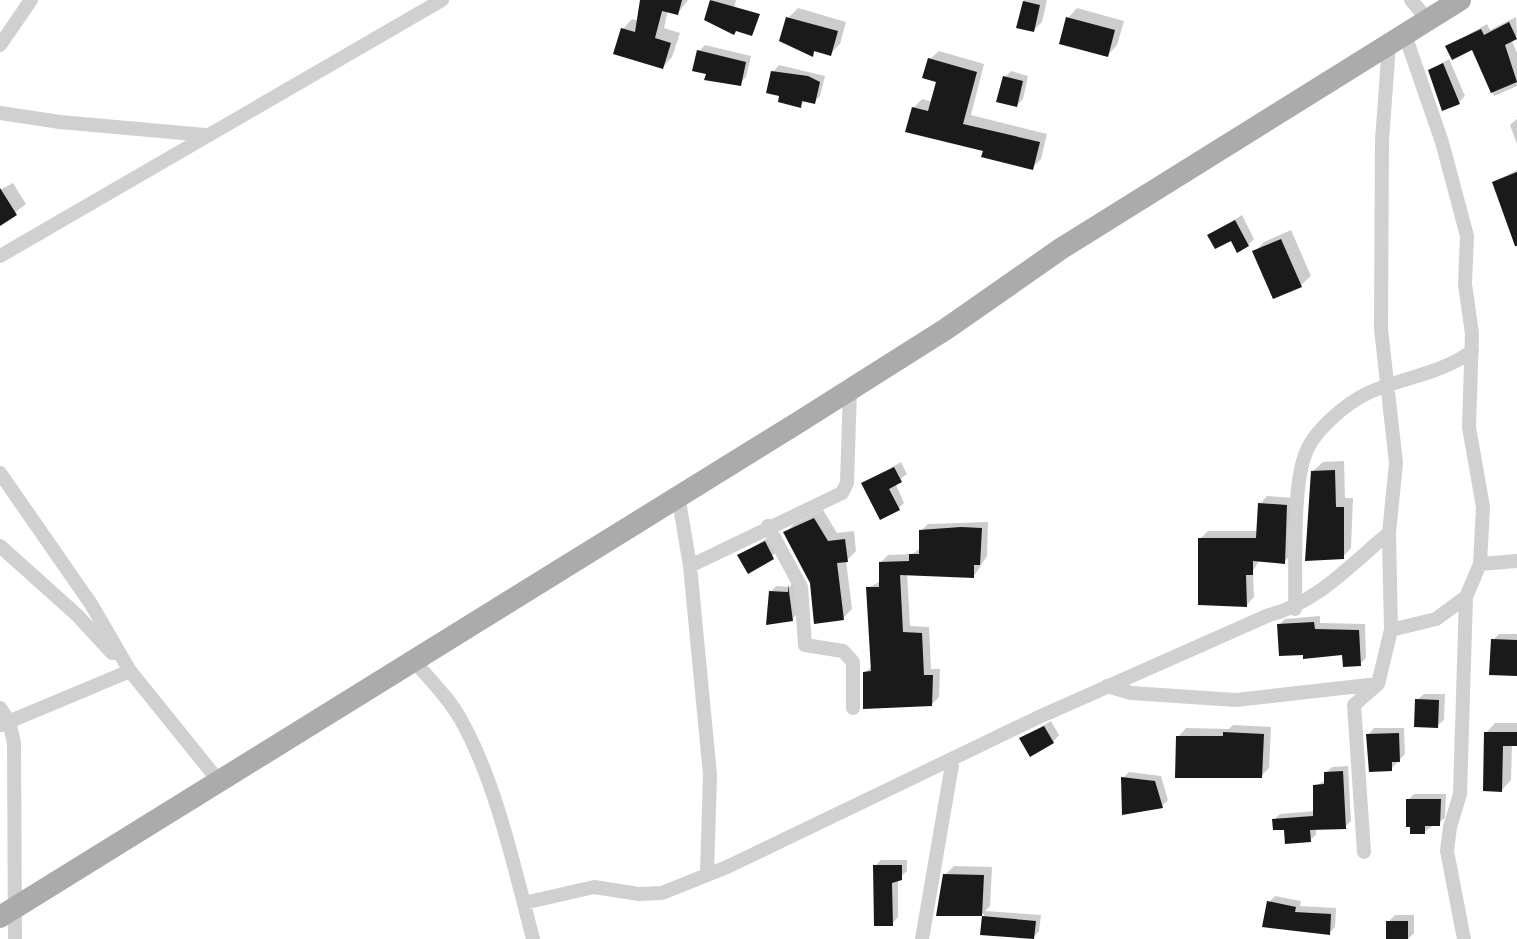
<svg xmlns="http://www.w3.org/2000/svg" width="1517" height="939" viewBox="0 0 1517 939" font-family="'PT Sans',sans-serif">
<rect width="100%" height="100%" fill="#fff"/>
<path fill="#0003" d="M640 0H688L678 13 668 10 664 28 680 33 672 57 663 67 623 29 632 19 639 21 644 1Z
M712 0H736L731 19H707Z
M1024 0H1047L1042 22 1034 30 1018 27Z
M798 8 846 22 840 44 830 54 817 50 812 55 788 18Z
M1077 8 1124 21 1117 45 1108 55 1068 18Z
M1516 17 1517 36 1511 39 1517 53V86L1494 96 1473 48 1448 46 1487 24 1490 30Z
M705 45 751 56 746 77 740 83 708 72 699 51Z
M939 51 984 64 971 115 1047 134 1041 159 1032 168 985 150 913 108 922 99 933 102 939 81 930 59Z
M1449 59 1465 96 1459 102 1430 70Z
M779 65 825 76 820 96 814 102 806 100 800 106 773 72Z
M1011 71 1028 76 1023 99 1017 105 1005 77Z
M1517 119V144L1510 125Z
M1517 170V225L1494 182Z
M13 183 26 204 0 224V190Z
M1242 215 1254 239 1248 245 1210 235Z
M1291 230 1311 276 1301 285 1255 252 1264 242Z
M1344 461 1345 498H1353L1351 548 1342 558 1313 471 1323 462Z
M901 462 907 474 895 483 904 503 898 509 864 484Z
M1267 496 1294 498 1292 554 1284 562 1260 559 1253 571 1254 597 1247 605 1200 539 1208 531H1258L1260 504Z
M823 510 837 533 854 531 856 551 846 561 852 609 843 618 812 582 785 533 794 524Z
M988 522 987 556 974 576 907 573 910 626 929 627 931 669H940L939 697 932 704 865 708V673L873 665 868 588 881 581V562L888 555 912 554 921 548V531L928 524Z
M771 536 779 551 749 571 740 555Z
M793 581 798 613 792 619 771 592 776 586 790 587Z
M1320 616V623L1365 624 1366 658 1360 664 1344 653H1305L1279 625 1285 619Z
M1499 634H1517V674L1493 640Z
M1424 694H1445L1444 720 1437 726 1417 700Z
M1051 721 1059 735 1053 742 1021 738Z
M1495 723H1517V744H1512L1511 780 1502 790 1486 733Z
M1233 725 1271 727 1269 768 1261 776 1178 737 1186 728 1229 729Z
M1374 728H1404L1405 754 1391 769 1368 735Z
M1348 766 1351 821 1345 827 1316 828V835L1310 840 1274 820 1280 814 1315 811V786L1326 780V773L1332 767Z
M1129 772 1161 776 1168 800 1162 806 1123 778Z
M1414 794H1446L1445 818 1424 832 1408 800Z
M881 860H907V871L898 879V917L892 924 875 866Z
M954 866 992 867 990 906 985 911 1041 915 1039 931 1033 938 982 933 984 914H938L945 875Z
M1275 896 1301 901 1300 906 1336 908 1335 927 1329 933 1269 902Z
M1395 915H1414V933L1408 939H1388V922Z"/>
<path fill="#1a1a1a" d="M640 0H682L678 15 662 11 655 38 671 43 663 69 613 54 621 28 635 32Z
M710 0 760 14 752 36 736 31 734 35 704 20Z
M1023 1 1040 5 1034 32 1016 28Z
M786 17 838 31 831 56 814 51 813 57 779 41Z
M1066 17 1115 30 1108 57 1059 44Z
M1509 22 1517 39 1505 45 1517 82 1491 93 1472 50 1452 60 1445 46 1481 29 1484 35Z
M697 50 746 62 741 86 704 80 706 74 692 71Z
M928 58 977 72 963 124 1040 142 1033 170 981 157 983 151 905 132 912 107 928 111 936 82 922 78Z
M1443 63 1460 104 1442 111 1428 70Z
M771 71 808 76 820 82 815 104 802 101 801 108 778 102 779 96 766 93Z
M1003 76 1023 81 1017 107 996 102Z
M1517 172V246H1515L1492 182Z
M0 188 17 215 0 226Z
M1235 220 1249 246 1237 253 1231 241 1215 249 1207 235Z
M1281 239 1302 287 1273 299 1252 251Z
M894 467 902 482 889 489 900 510 880 520 861 483Z
M1335 470 1336 507H1344V559L1305 561 1311 471Z
M1258 503 1287 505 1285 564 1253 561V575H1246L1247 607 1198 605V538H1256Z
M814 518 828 541 845 539 848 562 837 563 844 620 814 624 810 583 783 532Z
M961 527 982 528 980 565H974V578L900 575 903 632 922 633 924 675H933L932 706 863 709V672L871 671 866 587H879V562L909 561V554H919V530Z
M765 541 774 559 748 574 737 555Z
M788 584 793 621 766 625 769 591 788 592Z
M1314 622 1315 629 1359 630 1361 666 1343 667 1342 655 1303 659V655L1279 656 1277 624Z
M1491 639 1517 640V676L1489 675Z
M1415 699 1439 700 1438 728 1414 727Z
M1044 726 1054 743 1030 757 1019 738Z
M1223 732 1264 734 1262 778H1175L1176 736H1223Z
M1484 732H1517V746H1503L1502 792 1483 791Z
M1399 733 1400 762H1392V771L1369 772 1366 734Z
M1343 771 1346 829 1310 830 1311 842 1285 844 1284 830H1273L1272 819 1313 816V785L1324 784V772Z
M1121 777 1155 781 1163 808 1122 815Z
M1406 799H1441L1440 826H1425V834H1410V827H1406Z
M873 865H902V880L892 883 893 926H874Z
M943 874 984 875 982 916H936Z
M1267 901 1296 907 1295 912 1331 914 1330 935 1262 927Z
M982 916 1036 921 1034 939 980 935Z
M1386 921H1408V939H1386Z"/>
<g fill="none" stroke-linecap="round" stroke-linejoin="round">
<path stroke="#d0d0d0" stroke-width="14" d="M1411 0 1428 20
M1405 35 1442 142 1467 236 1465 284 1472 334 1469 427 1483 507 1480 564 1466 597 1460 794 1450 827 1447 851 1464 939
M0 45 31 0
M0 113 60 122 205 135
M0 256 442 0
M0 473 91 604 130 671 218 780
M678 495 690 566 710 775 707 874
M768 526 801 587 805 645 843 651 853 662V708
M0 546 77 615 112 653
M1480 564 1517 561
M690 566 842 493 847 483 850 389
M1295 609C1296 569 1292 490 1305 455 1313 431 1346 403 1370 392 1404 377 1441 374 1472 351
M1391 630 1436 619 1466 597
M415 662C431 681 449 698 461 720 496 782 515 870 533 939
M1107 686 1131 693 1236 700 1378 684
M0 708 9 721 14 743 15 939
M1 725 130 671
M1364 852 1354 705 1378 684 1391 630 1389 533 1396 463 1381 329 1382 140 1389 45
M524 903 594 887 639 894 662 893 727 867 1039 717 1269 615C1317 603 1351 564 1389 533
M922 939 953 759"/>
<path stroke="#ababab" stroke-width="22" d="M0 917 799 422 946 329 1062 248 1460 0"/>
</g>
</svg>
